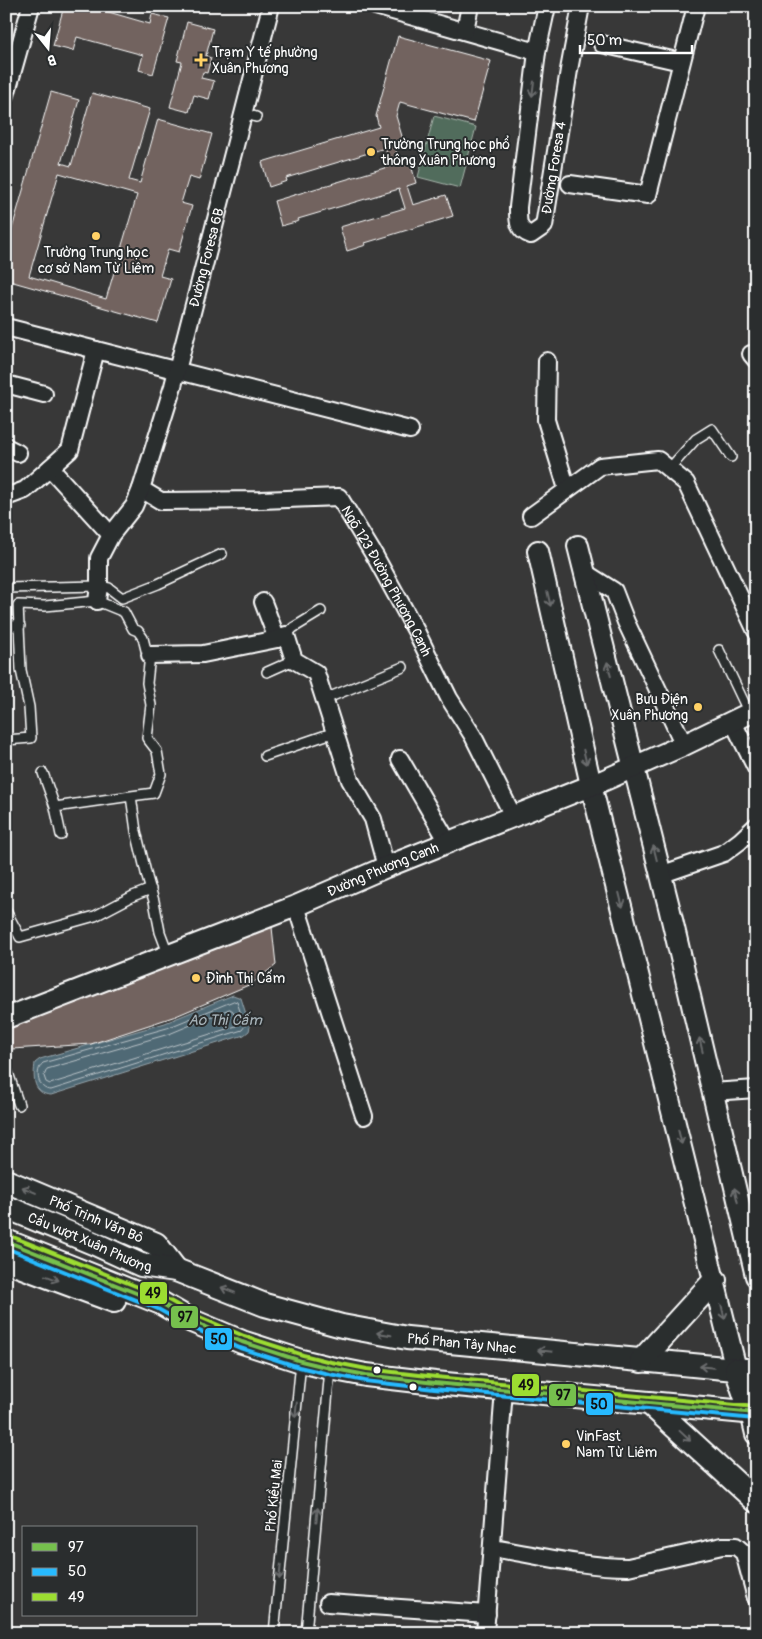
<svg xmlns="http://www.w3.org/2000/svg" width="762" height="1639" viewBox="0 0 762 1639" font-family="Pangolin,sans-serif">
<rect width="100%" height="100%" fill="#383838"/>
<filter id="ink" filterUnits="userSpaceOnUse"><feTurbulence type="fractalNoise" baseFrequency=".02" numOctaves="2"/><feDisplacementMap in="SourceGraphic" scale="10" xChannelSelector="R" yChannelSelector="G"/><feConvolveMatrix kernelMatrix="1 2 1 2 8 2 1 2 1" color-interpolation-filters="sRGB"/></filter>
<g filter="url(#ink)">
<path fill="#516c5b" stroke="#a8b6ad" d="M434 116 476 127 460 188 418 177Z"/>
<path fill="#506975" stroke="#96a5ac" d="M233 995 241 998 250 1027 249 1031 244 1035 51 1095C33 1094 33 1078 35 1063L40 1059 165 1023Z"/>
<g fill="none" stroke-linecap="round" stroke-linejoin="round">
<path stroke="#b9c3c8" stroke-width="1" d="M234 1001 237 1002 245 1026 242 1030 51 1090C38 1090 34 1071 43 1063L167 1028Z
M230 1009 233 1011 237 1023 236 1026 50 1084 46 1082 44 1076 47 1069 169 1034Z"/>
</g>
<path fill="#72645f" stroke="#fff" fill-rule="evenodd" d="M64 6H88L150 24 152 14 169 18 153 74 139 70 143 55 77 37 73 51 53 46Z
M187 22 213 29 206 56 211 58 207 73 203 72 201 78 214 81 209 99 194 95 189 112 170 107 182 62 177 61Z
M398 36 491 61 474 122 400 102 396 116 404 143 395 145 400 164 410 161 416 183 407 186 413 205 446 195 453 216 365 243 366 245 347 251 340 227 405 208 399 189 298 219 299 221 281 226 274 201 391 166 385 148 286 178 287 181 269 187 262 162 379 127 376 116Z
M51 92 79 100 61 163 71 166 92 93 150 109 129 180 140 183 158 119 212 134 199 180 189 177 181 203 192 206 179 252 168 249 160 276 171 279 158 323 6 280V250ZM59 173 137 195 106 299 29 276Z
M271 918 276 965 251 984 176 1016 91 1044 12 1049 9 1025Z"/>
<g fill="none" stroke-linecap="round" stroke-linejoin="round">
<g stroke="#fff" stroke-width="12">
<path id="service" d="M243 113 256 117
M669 469 696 439 712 429 731 457
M6 588 99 586 109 588 122 598 158 584 222 554
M6 626H20
M286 635 293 628 321 611
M719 650 749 713
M267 672 294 660
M325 699 403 667
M6 740 31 738 29 707 21 670 18 605 45 606 97 601 124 612 133 629 138 631 143 638 146 650 150 655 147 683 151 705 147 738 157 751 161 774 154 793 131 796 136 831 147 877 154 901 160 932 169 956
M265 756 335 732
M43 773 55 807 61 835
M55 807 131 796
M6 911 20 937 95 916 133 896 151 889
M6 1067 19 1105
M274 1633 301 1362
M306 1633 330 1369"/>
</g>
<g stroke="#fff" stroke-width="20">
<g id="minor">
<path d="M375 6 537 52"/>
<path id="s1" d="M547 6 537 52 518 207C518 221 517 230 531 235L544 226 569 70 581 6"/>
<path d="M465 30 470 6"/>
<path d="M602 44 681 62"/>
<path d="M6 95 31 6"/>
<path d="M570 184 648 195 696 6"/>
<path d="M6 327 410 430"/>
<path d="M751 354 756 360"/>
<path d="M547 361 546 420 567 489"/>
<path d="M6 384 44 394"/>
<path d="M6 447 18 453"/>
<path d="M50 468 111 535"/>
<path id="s2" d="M141 489 161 501 261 500 339 497 376 558 416 631 449 698 473 736 513 816"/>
<path d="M6 497 25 490 70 450 96 350"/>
<path d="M531 516 600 466 658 460 686 483 756 631"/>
<path d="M584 572 614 591 626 622 684 745"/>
<path id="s3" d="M97 601 99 586V558L111 535 134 506 141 489 173 386 271 6"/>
<path d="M263 602 277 639"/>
<path d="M150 655 203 654 277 639 286 635 294 660 316 673 350 780 373 819 386 867"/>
<path d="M733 722 756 768"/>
<path d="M400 759 448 842"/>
<path d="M660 875 724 853 740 841 756 826"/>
<path d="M296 906 364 1116"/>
<path d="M712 1092 756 1089"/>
<path d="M492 1548C537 1555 583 1567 628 1567L722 1546H736L744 1553 756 1598"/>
<path d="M328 1603 487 1614"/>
<path d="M485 1633 504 1390"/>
</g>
</g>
<g stroke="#fff" stroke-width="24">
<g id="tertiary">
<path d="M578 546 669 907 756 1276"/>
<path d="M538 551 591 785 736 1369"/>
<path id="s4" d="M6 1018 296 906 386 867 600 782 684 745 756 710"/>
<path d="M751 1413 756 1434"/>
</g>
</g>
<g stroke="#fff" stroke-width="26">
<g id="secondary">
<path id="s5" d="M6 1181 156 1244 176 1270"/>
<path id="s6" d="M6 1207 93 1243 141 1265 176 1270 265 1305 342 1326 407 1338 756 1371"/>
<path d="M6 1241 161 1303 192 1321 242 1342 301 1361 330 1368 366 1375 435 1383 756 1413"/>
<path d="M6 1261 114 1301"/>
<path d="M641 1361 715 1280"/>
<path d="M736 1369 751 1413"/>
<path d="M649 1403 756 1501"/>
</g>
</g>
<use href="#service" stroke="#2a2d2e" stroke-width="9"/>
<use href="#minor" stroke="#2a2d2e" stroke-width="16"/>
<use href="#tertiary" stroke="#2a2d2e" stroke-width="20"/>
<use href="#secondary" stroke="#2a2d2e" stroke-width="22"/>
<g stroke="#2a2d2e" stroke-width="8">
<path id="bus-1" d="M6 1241 161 1303 192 1321 242 1342 301 1361 330 1368 366 1375 435 1383 756 1413"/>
</g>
<g stroke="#2a2d2e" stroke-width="8">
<path id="bus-2" d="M6 1248 158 1309 190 1327 240 1348 299 1367 329 1374 365 1381 434 1389 755 1419"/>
</g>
<g stroke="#2a2d2e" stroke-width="8">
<path id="bus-3" d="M8 1235 163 1297 195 1315 244 1336 303 1355 331 1362 367 1369 436 1377 756 1407"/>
</g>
<use href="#bus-1" stroke="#76c04d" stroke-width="4"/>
<use href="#bus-2" stroke="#27baff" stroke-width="4"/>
<use href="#bus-3" stroke="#9cdd31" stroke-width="4"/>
</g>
<defs><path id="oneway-shaft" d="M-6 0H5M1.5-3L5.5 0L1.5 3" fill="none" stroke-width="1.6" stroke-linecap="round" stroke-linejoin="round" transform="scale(1.25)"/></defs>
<g stroke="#6a6c6d">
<use href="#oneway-shaft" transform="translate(533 89) rotate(97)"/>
<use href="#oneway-shaft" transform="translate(549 599) rotate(77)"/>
<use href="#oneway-shaft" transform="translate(609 669) rotate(-104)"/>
<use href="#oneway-shaft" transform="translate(585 757) rotate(77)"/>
<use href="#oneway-shaft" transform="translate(655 853) rotate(-104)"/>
<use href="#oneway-shaft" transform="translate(621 900) rotate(76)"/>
<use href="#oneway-shaft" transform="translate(701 1045) rotate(-103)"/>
<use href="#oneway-shaft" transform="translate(680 1137) rotate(76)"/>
<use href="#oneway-shaft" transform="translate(29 1190) rotate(-157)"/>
<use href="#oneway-shaft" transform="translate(736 1195) rotate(-103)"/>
<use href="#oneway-shaft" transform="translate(52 1278) rotate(20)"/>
<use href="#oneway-shaft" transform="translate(228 1290) rotate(-159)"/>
<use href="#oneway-shaft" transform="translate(723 1312) rotate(77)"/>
<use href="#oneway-shaft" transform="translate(384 1334) rotate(-170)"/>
<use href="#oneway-shaft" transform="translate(545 1351) rotate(-174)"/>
<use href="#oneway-shaft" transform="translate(707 1367) rotate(-175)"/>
<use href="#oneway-shaft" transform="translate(296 1410) rotate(96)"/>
<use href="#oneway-shaft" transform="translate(685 1436) rotate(43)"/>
<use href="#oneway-shaft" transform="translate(317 1515) rotate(-85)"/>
<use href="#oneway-shaft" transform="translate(280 1572) rotate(96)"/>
</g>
</g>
<g fill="#ffd166" stroke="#2a2d2e" stroke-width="2">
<path d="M198.5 52.5h5v5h5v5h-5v5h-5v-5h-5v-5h5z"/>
<circle cx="371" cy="152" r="5"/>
<circle cx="96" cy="236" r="5"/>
<circle cx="698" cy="707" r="5"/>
<circle cx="196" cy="978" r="5"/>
<circle cx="566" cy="1444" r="5"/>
</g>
<g fill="#fff" stroke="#2a2d2e" stroke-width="2">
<circle cx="377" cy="1370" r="4.5"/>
<circle cx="413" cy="1387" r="4.5"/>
</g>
<g text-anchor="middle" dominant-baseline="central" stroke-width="4" stroke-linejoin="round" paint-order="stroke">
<g font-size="14" fill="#fff" stroke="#2a2d2e" text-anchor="start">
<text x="212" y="52">Trạm Y tế phường<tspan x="212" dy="16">Xuân Phương</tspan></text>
<text x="381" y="144">Trường Trung học phổ<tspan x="381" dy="16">thông Xuân Phương</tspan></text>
<text x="96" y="252" text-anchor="middle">Trường Trung học<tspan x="96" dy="16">cơ sở Nam Từ Liêm</tspan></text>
<text x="688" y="699" text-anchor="end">Bưu Điện<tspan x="688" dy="16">Xuân Phương</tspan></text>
<text x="206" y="978">Đình Thị Cấm</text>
<text x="576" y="1436">VinFast<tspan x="576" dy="16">Nam Từ Liêm</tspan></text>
</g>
<g font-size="14" fill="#fff" stroke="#2a2d2e">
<text stroke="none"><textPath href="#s1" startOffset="312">Đường Foresa 4</textPath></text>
<text stroke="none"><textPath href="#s3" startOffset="365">Đường Foresa 6B</textPath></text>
<text stroke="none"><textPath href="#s2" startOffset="298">Ngõ 123 Đường Phương Canh</textPath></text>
<text stroke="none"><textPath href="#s4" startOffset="405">Đường Phương Canh</textPath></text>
<text stroke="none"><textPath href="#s5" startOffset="98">Phố Trịnh Văn Bô</textPath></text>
<text stroke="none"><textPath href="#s6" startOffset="91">Cầu vượt Xuân Phương</textPath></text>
<text stroke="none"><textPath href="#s6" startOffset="479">Phố Phan Tây Nhạc</textPath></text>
<text transform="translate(274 1496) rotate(-84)">Phố Kiều Mai</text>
</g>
<g font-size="15" font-style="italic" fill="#a8b4ba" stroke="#2a2d2e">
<text x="225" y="1020">Ao Thị Cấm</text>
</g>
</g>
<g stroke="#2a2d2e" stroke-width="2">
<rect x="139" y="1281" width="29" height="24" rx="5" fill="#9cdd31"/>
<rect x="170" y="1305" width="29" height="24" rx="5" fill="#76c04d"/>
<rect x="204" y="1327" width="29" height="24" rx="5" fill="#27baff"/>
<rect x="511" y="1373" width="29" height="24" rx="5" fill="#9cdd31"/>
<rect x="548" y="1383" width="29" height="24" rx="5" fill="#76c04d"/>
<rect x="585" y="1392" width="29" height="24" rx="5" fill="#27baff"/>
</g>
<g font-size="14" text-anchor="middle" font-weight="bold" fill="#111">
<text x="153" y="1298">49</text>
<text x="185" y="1322">97</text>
<text x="219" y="1344">50</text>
<text x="526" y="1390">49</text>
<text x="563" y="1400">97</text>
<text x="599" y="1409">50</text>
</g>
<rect width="762" height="1639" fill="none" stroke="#2a2d2e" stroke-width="25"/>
<rect x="12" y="12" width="737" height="1614" fill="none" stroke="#fff" stroke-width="2" filter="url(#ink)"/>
<rect x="22" y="1526" width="175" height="90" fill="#2a2d2e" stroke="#7f8182"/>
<rect x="32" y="1543" width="25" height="8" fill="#76c04d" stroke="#7f8182"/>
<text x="68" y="1552" font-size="15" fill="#ffffff">97</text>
<rect x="32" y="1568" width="25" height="8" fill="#27baff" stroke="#7f8182"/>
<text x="68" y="1576" font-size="15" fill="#ffffff">50</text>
<rect x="32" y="1593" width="25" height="8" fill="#9cdd31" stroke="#7f8182"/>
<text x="68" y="1602" font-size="15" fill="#ffffff">49</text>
<g transform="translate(48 48) rotate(163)" stroke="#2a2d2e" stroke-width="4" paint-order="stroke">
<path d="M0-4L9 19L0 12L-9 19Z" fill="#ffffff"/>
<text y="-8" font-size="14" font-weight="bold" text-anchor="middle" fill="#ffffff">B</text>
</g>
<path d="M580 45v8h112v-8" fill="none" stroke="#ffffff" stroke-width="2.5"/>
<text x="587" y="45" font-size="15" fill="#ffffff" stroke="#2a2d2e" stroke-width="4" paint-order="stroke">50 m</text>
</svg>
